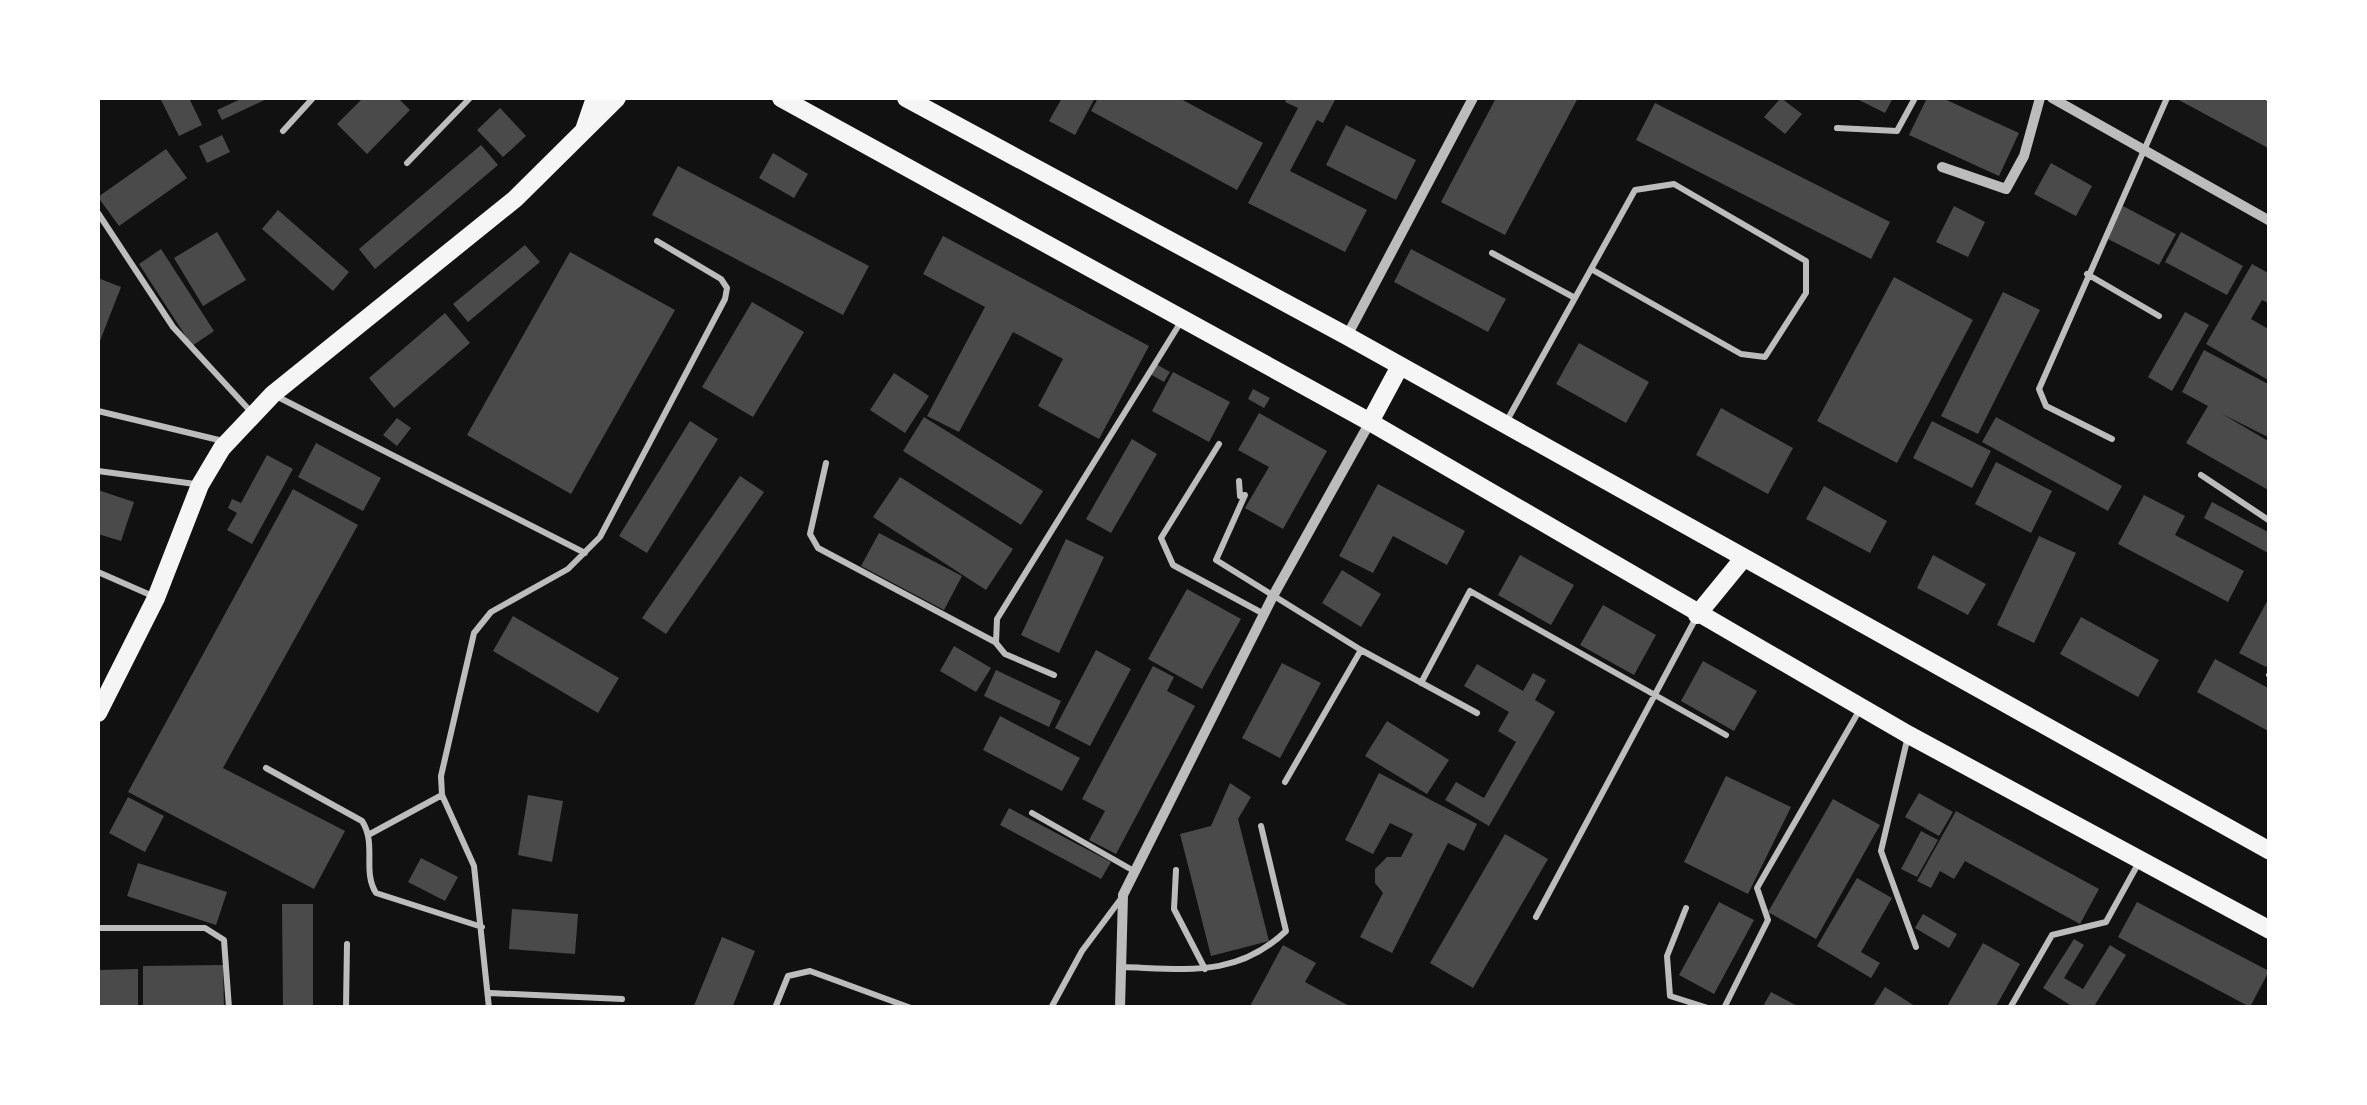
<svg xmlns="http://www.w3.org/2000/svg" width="2367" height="1105" viewBox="0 0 2367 1105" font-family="Raleway,sans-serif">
<rect width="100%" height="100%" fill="#111"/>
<path fill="#4a4a4a" d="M160 98H189L202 125 179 136Z
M243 98H269L222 120 217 110Z
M363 98H398L410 110 367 154 337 124Z
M1062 98H1095L1075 135 1049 121Z
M1098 98H1179L1263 143 1237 190 1091 111Z
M1287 98H1336L1323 123 1317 120 1290 171 1367 210 1345 252 1248 203 1298 108 1285 102Z
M1496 98H1578L1505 235 1441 202Z
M1781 98 1802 114 1785 134 1764 117Z
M1855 98H1893L1885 113Z
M1927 98H1942L2019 133 1999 176 1909 135Z
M2175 98H2259L2270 103V149Z
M1655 103 1890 222 1871 259 1636 140Z
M500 108 526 136 503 157 477 130Z
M1346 125 1416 160 1396 200 1326 165Z
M222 135 230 152 207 163 199 146Z
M481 145 498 165 375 269 359 249Z
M166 149 187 178 119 226 98 197Z
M773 153 808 174 794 198 759 178Z
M2051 163 2092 186 2076 216 2034 194Z
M678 166 869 266 843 315 652 215Z
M1954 206 1985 222 1968 257 1936 242Z
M2123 206 2176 234 2159 265 2106 238Z
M278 210 349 272 333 291 262 229Z
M217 232 246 280 203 306 174 258Z
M2181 232 2243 266 2227 295 2165 262Z
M943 236 1149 346 1099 439 1038 406 1063 359 1013 332 959 432 927 416 985 307 923 274Z
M525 245 540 262 468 322 453 304Z
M161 249 214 331 192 346 139 264Z
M1411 249 1506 299 1488 332 1394 282Z
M570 252 675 310 571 494 467 435Z
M2252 264 2270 274V304L2262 300 2251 319 2270 330V381L2206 344Z
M1894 277 1973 320 1897 463 1817 421Z
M98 278 121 287 98 346Z
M2003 292 2040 310 1978 434 1941 416Z
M752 302 804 332 753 417 702 387Z
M2185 312 2209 325 2172 391 2148 377Z
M445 313 470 343 394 408 369 378Z
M1579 343 1649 382 1626 423 1556 384Z
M2204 350 2270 385V438L2222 414 2270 442V491L2186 443 2208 406 2182 392Z
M1156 364 1170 372 1164 382 1150 374Z
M1173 372 1230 402 1209 442 1152 411Z
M894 373 929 396 905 433 870 410Z
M1253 389 1270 398 1264 408 1248 399Z
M1721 408 1793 448 1768 494 1696 455Z
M1259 413 1327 451 1283 529 1245 508 1269 467 1238 450Z
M924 417 1043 491 1021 525 903 451Z
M1996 417 2122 486 2108 511 1982 442Z
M397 418 411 428 397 446 383 435Z
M690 421 718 439 647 553 619 536Z
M1932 421 1991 451 1972 488 1913 458Z
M1132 439 1157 454 1111 533 1086 519Z
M316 443 381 478 363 511 298 477Z
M267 455 293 469 252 544 227 530 237 513 228 508 232 499 241 503Z
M1996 462 2052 491 2031 533 1975 504Z
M740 476 764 492 666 634 642 618Z
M900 477 1013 549 986 590 873 517Z
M1378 484 1465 531 1447 565 1393 536 1373 573 1339 556Z
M1824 486 1887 521 1870 553 1806 519Z
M293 489 358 525 223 768 345 831 314 889 128 792Z
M98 490 134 502 121 541 98 534Z
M2144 495 2185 516 2175 535 2244 571 2228 602 2118 544Z
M2212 502 2270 533V554L2204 518Z
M879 533 962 576 944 610 861 566Z
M2039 536 2076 553 2034 643 1997 625Z
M1066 539 1104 557 1059 653 1021 635Z
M1520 555 1574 585 1551 625 1498 595Z
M1933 555 1986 584 1968 615 1917 588Z
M1342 570 1381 594 1361 627 1322 603Z
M1187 589 1241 619 1202 689 1148 659Z
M2270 596V661L2266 667 2239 653Z
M1603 605 1656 635 1634 675 1580 645Z
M513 616 619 678 598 713 493 651Z
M2081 617 2159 660 2138 697 2060 654Z
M954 646 991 668 976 692 940 671Z
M1096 650 1131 669 1090 746 1055 728Z
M2215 659 2270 689V732L2197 692Z
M1703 661 1757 691 1734 731 1681 701Z
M1282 663 1321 683 1280 758 1242 738Z
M1477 664 1523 691 1533 673 1546 680 1535 700 1555 712 1489 826 1445 800 1456 782 1484 798 1516 742 1498 731 1509 712 1464 686Z
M1153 666 1174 677 1167 691 1195 706 1116 854 1089 840 1105 811 1082 799Z
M996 670 1061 701 1049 727 984 696Z
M1000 716 1080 758 1062 791 983 750Z
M1387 721 1449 760 1427 794 1365 756Z
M1379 773 1477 824 1464 851 1448 843 1392 953 1360 937 1383 893 1375 883V869L1387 857H1401L1413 834 1390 823 1373 854 1345 840Z
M1726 776 1791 807 1748 894 1684 862Z
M1230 783 1251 797 1238 819 1269 941 1211 956 1180 834 1211 826Z
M1919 793 1953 812 1939 836 1905 817Z
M528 795 563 801 552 862 518 855Z
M128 797 164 816 145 852 109 833Z
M1833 799 1880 825 1816 939 1768 912Z
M1009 808 1111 862 1101 879 1000 825Z
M1956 811 2099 889 2080 924 1965 861 1954 879 1940 871 1931 888 1917 881Z
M1921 831 1938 840 1917 877 1901 869Z
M1505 834 1548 859 1473 988 1430 963Z
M421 858 458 877 445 901 408 882Z
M138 863 227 892 216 925 127 896Z
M1857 878 1892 898 1861 952 1880 963 1871 978 1817 946Z
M1719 902 1754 920 1714 994 1679 975Z
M2137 902 2269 971 2250 1007 2118 937Z
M282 904H313V1008H283Z
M512 909 578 914 575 954 509 949Z
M1923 914 1957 934 1949 948 1915 928Z
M722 937 755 951 732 1008H693Z
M2074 939 2084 945 2064 978 2083 989 2110 945 2126 955 2093 1008H2075L2043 988Z
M1983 943 2020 964 1995 1008H1946Z
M1283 945 1316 963 1305 982 1353 1008H1249Z
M223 965 224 1008H143V966Z
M138 969V1008H98V970Z
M1885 987 1918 1008H1872Z
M1771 992 1801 1008H1762Z"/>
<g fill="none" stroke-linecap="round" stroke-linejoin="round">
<path stroke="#bcbcbc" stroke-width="6" d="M2267 98 2270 99
M1837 128 1897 131 1915 98
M283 131 313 98
M407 163 470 98
M98 213 173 327 253 414
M1492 253 1575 298
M2087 274 2159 316
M274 395 585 553
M98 411 223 441
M1505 424 1635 190 1674 184 1806 261V293L1765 357 1741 354 1591 269
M2112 439 2046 406 2039 389 2167 98
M1219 444 1161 538 1173 565 1264 614
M826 463 810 534 818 548 995 642
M98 471 195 484
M2201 475 2270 521
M1239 481 1240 496 1245 495 1216 560 1361 650 1285 782
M98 572 155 597
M1361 650 1477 713
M1054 675 1005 654 996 643 997 619 1182 320
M2269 675 2270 676
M1421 683 1470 591 1726 735
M1908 736 1881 851 1916 947
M266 768 362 821C377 844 362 871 376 893L482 927
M1032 813 1134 871
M370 834 442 795
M1176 870 1174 909 1205 969
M1686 908 1667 956 1670 996 1708 1008
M1536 917 1697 616
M98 928H205L224 940 229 1008
M1122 967C1186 969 1237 978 1286 931L1261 826
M490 993 622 999
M346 1008 347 944
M489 1008 474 866 442 795 441 776 474 633 491 612 568 569 600 537 725 299 727 288 721 279 657 241
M775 1008 788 976 810 971 911 1008
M1051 1008 1082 951 1123 896
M1724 1008 1768 920 1757 888 1859 711
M2010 1008 2052 935 2106 922 2138 864"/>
<path stroke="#bcbcbc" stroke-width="10" d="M2052 98 2270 221
M1942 167 2006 189 2024 156 2040 98
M1347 336 1473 98
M1120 1008 1123 895 1273 596 1370 422"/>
<path stroke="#f5f5f5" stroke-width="18" d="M781 98 1370 422 1909 735 2270 930
M906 98 1347 336 2270 851
M584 130 595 98
M1370 422 1400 366
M1697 615 1742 560
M98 713 156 598 200 485 222 448 273 394 515 199 617 98"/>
</g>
<rect width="2367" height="1105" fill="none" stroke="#ffffff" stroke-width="200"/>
</svg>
